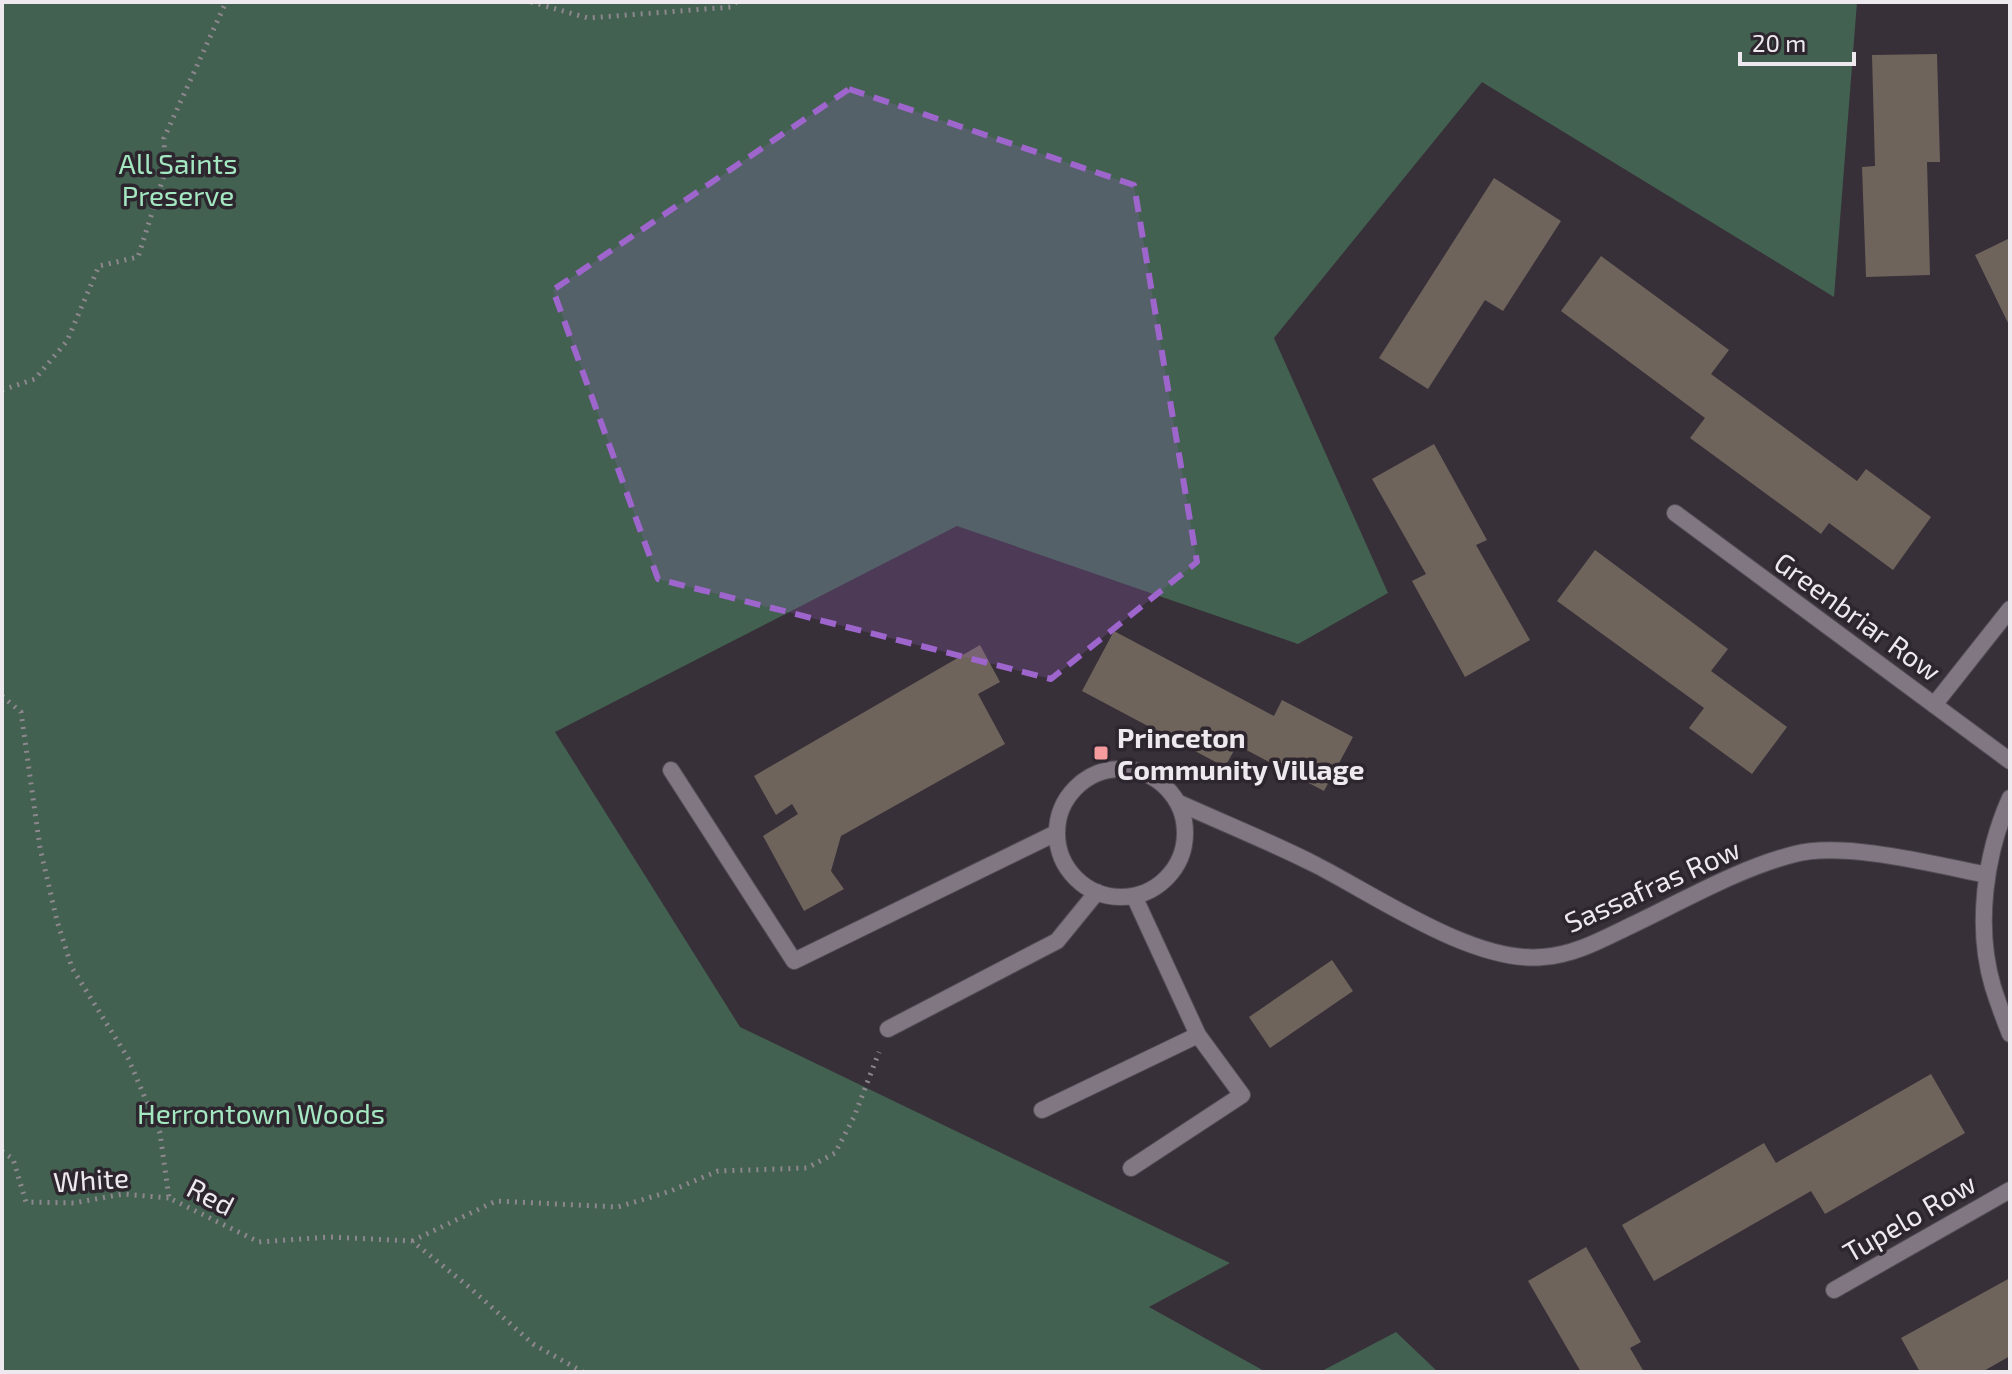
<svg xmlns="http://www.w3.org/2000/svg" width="2012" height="1374" viewBox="0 0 2012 1374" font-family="'Exo 2',sans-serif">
<rect width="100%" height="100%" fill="#373039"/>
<path fill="#436150" d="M2 2H1857L1834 297 1482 82 1274 338 1388 593 1298 644 957 526 555 732 740 1027 1230 1263 1149 1307 1266 1372H2Z
M1396 1332 1438 1372H1320Z"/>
<path fill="#6f645b" d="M1937 54 1940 162H1927L1930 275 1866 277 1862 167 1875 166 1872 55Z
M1494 178 1561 221 1503 311 1485 300 1428 389 1379 358Z
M2010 238V327L1975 255Z
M1601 256 1729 350 1711 374 1857 481 1866 469 1931 517 1893 570 1829 523 1821 534 1690 438 1705 418 1561 311Z
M1434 444 1487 540 1476 545 1530 640 1465 677 1412 581 1426 574 1372 479Z
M1595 550 1728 649 1711 671 1787 727 1752 774 1689 728 1704 708 1557 601Z
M1114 631 1274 716 1282 700 1353 737 1324 791 1237 745 1225 767 1082 691Z
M980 645 1000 682 978 694 1005 744 841 836 831 871 844 889 804 911 763 836 798 814 792 804 776 815 754 776Z
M1332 960 1353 991 1270 1048 1249 1017Z
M1931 1074 1965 1133 1825 1214 1811 1191 1654 1281 1622 1225 1764 1143 1776 1163Z
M1586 1247 1641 1342 1630 1348 1644 1372H1581L1528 1281Z
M2010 1278V1356L1982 1372H1920L1901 1338Z"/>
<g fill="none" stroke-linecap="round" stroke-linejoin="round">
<g stroke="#544e56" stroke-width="18">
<path id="lane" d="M1675 513 2010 761
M1934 705 2010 609
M1057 833a64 64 0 1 1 128 0a64 64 0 1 1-128 0Z
M671 770 794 961 1056 833
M2010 798C1985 854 1975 927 1993 987 1998 1003 2004 1019 2010 1034
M1177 802C1223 823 1271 842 1316 865 1377 896 1474 964 1543 957 1574 955 1601 940 1628 927 1681 902 1739 868 1795 854 1843 841 1937 865 1987 875
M888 1029 1057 941 1097 892
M1042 1110 1198 1035 1134 896
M1131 1168 1242 1095 1198 1035
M1834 1290 2010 1190"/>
</g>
<path stroke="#8d878e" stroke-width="5" stroke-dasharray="2 6" stroke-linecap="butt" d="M531 2 588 18 732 7 736 2
M2 390 35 379 67 341 99 266 138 257 165 172 164 138 226 2
M2 696 21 712 40 848 57 921 72 968 128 1058 160 1133 169 1198 259 1242 330 1237 412 1241 469 1287 533 1344 583 1372
M2 1151 13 1159 26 1202 74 1203 123 1194 169 1198
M412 1241 496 1201 618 1207 668 1192 718 1171 807 1168 835 1153 854 1117 879 1052"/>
<use href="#lane" stroke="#807782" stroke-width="16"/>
</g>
<path fill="#9e65cd" fill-opacity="0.2" stroke="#9e65cd" stroke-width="6" stroke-dasharray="16 10" stroke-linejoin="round" d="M849 89 1134 185 1197 562 1051 679 658 579 553 290Z"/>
<rect fill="#f59b9e" stroke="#2d262f" stroke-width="3" x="1093" y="745" width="16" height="16" rx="4"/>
<g text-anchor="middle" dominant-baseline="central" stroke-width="7" stroke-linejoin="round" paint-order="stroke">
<g font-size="28" fill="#a4e8c2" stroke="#2d262f">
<text x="178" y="163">All Saints<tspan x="178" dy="32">Preserve</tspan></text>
<text x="261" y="1113">Herrontown Woods</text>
</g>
<g font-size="28" fill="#eee9ef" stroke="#2d262f">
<text transform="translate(1858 616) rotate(36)">Greenbriar Row</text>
<text transform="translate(1652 885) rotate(-24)">Sassafras Row</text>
<text transform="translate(91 1179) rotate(-4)">White</text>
<text transform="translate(211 1196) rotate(27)">Red</text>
<text transform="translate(1909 1217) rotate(-30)">Tupelo Row</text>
</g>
<g font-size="28" font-weight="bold" fill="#eee9ef" stroke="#2d262f" text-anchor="start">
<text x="1117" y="737">Princeton<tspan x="1117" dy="32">Community Village</tspan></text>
</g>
</g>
<rect width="2012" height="1374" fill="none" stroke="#eee9ef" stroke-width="8"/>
<path d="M1740 52v12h114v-12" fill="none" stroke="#eee9ef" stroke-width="4"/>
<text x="1752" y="52" font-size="24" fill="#eee9ef" stroke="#2d262f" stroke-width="6" paint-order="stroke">20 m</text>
</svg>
